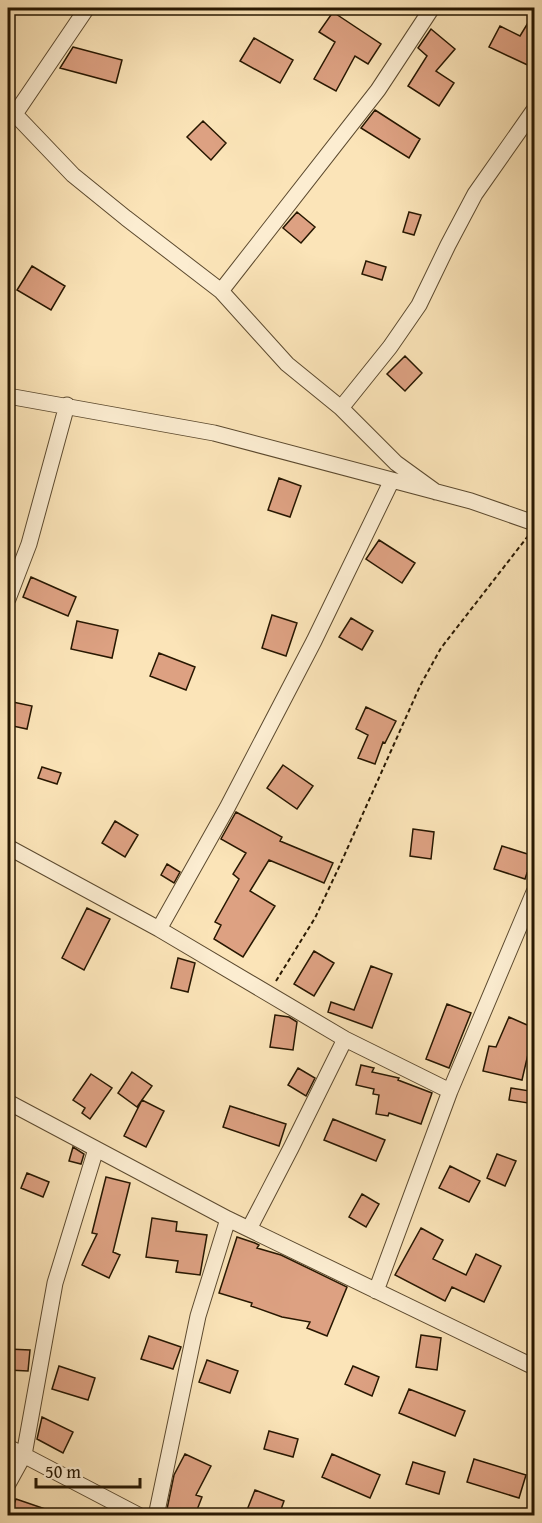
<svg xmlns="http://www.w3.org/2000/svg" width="542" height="1523" viewBox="0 0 542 1523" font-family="'Gentium Book Plus',serif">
<rect width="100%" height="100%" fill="#fbe4b8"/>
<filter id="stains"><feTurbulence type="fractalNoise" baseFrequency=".00333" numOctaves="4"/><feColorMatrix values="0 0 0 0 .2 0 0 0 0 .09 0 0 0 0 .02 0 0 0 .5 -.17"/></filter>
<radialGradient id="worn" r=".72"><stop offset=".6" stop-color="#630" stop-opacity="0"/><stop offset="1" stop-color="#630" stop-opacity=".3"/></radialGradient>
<path fill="#dda182" stroke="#271701" stroke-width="1.5" d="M333 12 381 44 368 64 355 56 336 91 314 79 335 42 319 32Z
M534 13V68L489 47 500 26 520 36Z
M431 29 455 49 436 71 454 83 439 106 408 86 427 56 418 48Z
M254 38 293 60 280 83 240 61Z
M73 47 122 60 116 83 60 68Z
M375 110 420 139 409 158 361 128Z
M203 121 226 143 211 160 187 137Z
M297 212 315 227 301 243 283 228Z
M409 212 421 215 414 235 403 232Z
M366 261 386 267 382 280 362 274Z
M32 266 65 286 51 310 17 290Z
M405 356 422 373 405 391 387 374Z
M279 478 301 486 290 517 268 510Z
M379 540 415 563 402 583 366 559Z
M31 577 76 597 68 616 23 597Z
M272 615 297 623 286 656 262 648Z
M351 618 373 631 362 650 339 637Z
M77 621 118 630 112 658 71 649Z
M159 653 195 667 186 690 150 676Z
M8 701 32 706 27 729 8 725Z
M366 707 396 721 385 743 383 742 375 764 358 758 368 735 356 729Z
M283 765 313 786 297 809 267 788Z
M42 767 61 773 57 784 38 778Z
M236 812 282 837 280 841 333 863 324 883 269 860 250 891 275 906 243 957 214 939 221 925 215 922 239 879 233 874 246 853 221 839Z
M115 821 138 835 125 857 102 843Z
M413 829 434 832 431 859 410 856Z
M502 846 534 856V876L527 873 525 879 494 869Z
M167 864 180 872 174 883 161 875Z
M87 908 110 919 84 970 62 958Z
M314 951 334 963 314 996 294 984Z
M178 958 195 963 188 992 171 988Z
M371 966 392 974 372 1028 328 1012 331 1002 354 1010Z
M447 1004 471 1013 449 1068 426 1059Z
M275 1015 289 1017 297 1022 293 1050 270 1047Z
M509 1017 534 1028V1057L528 1054 522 1080 483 1071 489 1046 496 1047Z
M361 1065 374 1068 372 1072 399 1078 398 1080 432 1093 421 1124 389 1113 388 1116 376 1114 379 1095 373 1094 374 1089 356 1085Z
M298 1068 315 1078 306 1096 288 1085Z
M132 1072 152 1086 137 1107 118 1093Z
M91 1074 112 1088 90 1119 82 1113 85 1108 73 1100Z
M511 1088 530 1091 528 1103 509 1100Z
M142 1100 164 1111 146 1147 124 1136Z
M230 1106 286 1124 279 1146 223 1127Z
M333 1119 385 1140 376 1161 324 1140Z
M73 1147 84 1154 81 1164 69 1161Z
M497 1154 516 1161 505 1186 487 1178Z
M450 1166 480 1181 469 1202 439 1188Z
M27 1173 49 1182 43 1197 21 1188Z
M106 1177 130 1183 113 1252 120 1255 109 1278 82 1265 97 1234 92 1233Z
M362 1194 379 1204 366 1227 349 1217Z
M152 1218 177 1222 176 1231 207 1235 200 1275 176 1272 178 1261 146 1257Z
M421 1228 443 1240 433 1259 466 1275 476 1254 501 1266 484 1302 452 1287 445 1301 395 1275Z
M237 1237 255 1243 259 1245 257 1248 281 1255 347 1287 327 1336 307 1328 310 1322 282 1317 251 1306 252 1303 219 1293Z
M421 1335 441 1338 437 1370 416 1367Z
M149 1336 181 1347 173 1369 141 1359Z
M8 1349 30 1350 28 1371 8 1370Z
M207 1360 238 1371 230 1393 199 1382Z
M59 1366 95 1378 88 1400 52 1389Z
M353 1366 379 1377 372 1396 345 1384Z
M409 1389 465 1411 455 1436 399 1413Z
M42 1417 73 1432 63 1453 37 1439Z
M269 1431 298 1439 293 1457 264 1449Z
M185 1454 211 1466 196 1495 202 1497 195 1515H186L167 1509 174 1475Z
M332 1454 380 1475 370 1498 322 1477Z
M474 1459 526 1475 519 1498 467 1482Z
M413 1462 445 1472 439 1494 406 1484Z
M255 1490 284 1501 279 1515H245Z
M16 1499 60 1514V1515H10Z"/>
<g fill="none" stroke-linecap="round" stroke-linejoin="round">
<g stroke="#5c4a2f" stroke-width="17">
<path id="minor" d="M8 107 73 175 126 218 221 291 287 364 341 408 396 463 436 492
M15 114 87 8
M221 291 378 90 432 8
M8 396 214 433 471 501 534 523
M341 408 390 347 419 305 448 245 475 194 534 110
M8 599 29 544 67 405
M8 847 159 929 345 1039 450 1091
M159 929 227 808 314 641 392 480
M8 1102 228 1219 534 1367
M249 1229 291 1148 345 1039
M376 1291 450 1091 534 892
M8 1447 140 1516
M8 1484 24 1455 55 1283 96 1149
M156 1516 198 1316 228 1219"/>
</g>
<path stroke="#271701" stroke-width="2" stroke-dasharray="4.5 3" stroke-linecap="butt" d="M276 981 315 918 340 865 420 686 441 648 528 536"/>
<use href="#minor" stroke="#fcedd1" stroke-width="15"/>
</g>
<rect width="542" height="1523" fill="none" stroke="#fbe4b8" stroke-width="30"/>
<rect x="9" y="9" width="524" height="1505" fill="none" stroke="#271701" stroke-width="3"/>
<rect x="15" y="15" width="512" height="1493" fill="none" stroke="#271701" stroke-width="1.5"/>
<path d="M36 1478v9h104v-9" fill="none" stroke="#271701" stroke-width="3"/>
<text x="45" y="1478" font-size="18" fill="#271701" stroke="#fcedd1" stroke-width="4.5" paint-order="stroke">50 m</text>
<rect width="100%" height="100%" filter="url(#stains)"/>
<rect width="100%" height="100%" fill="url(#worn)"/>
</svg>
